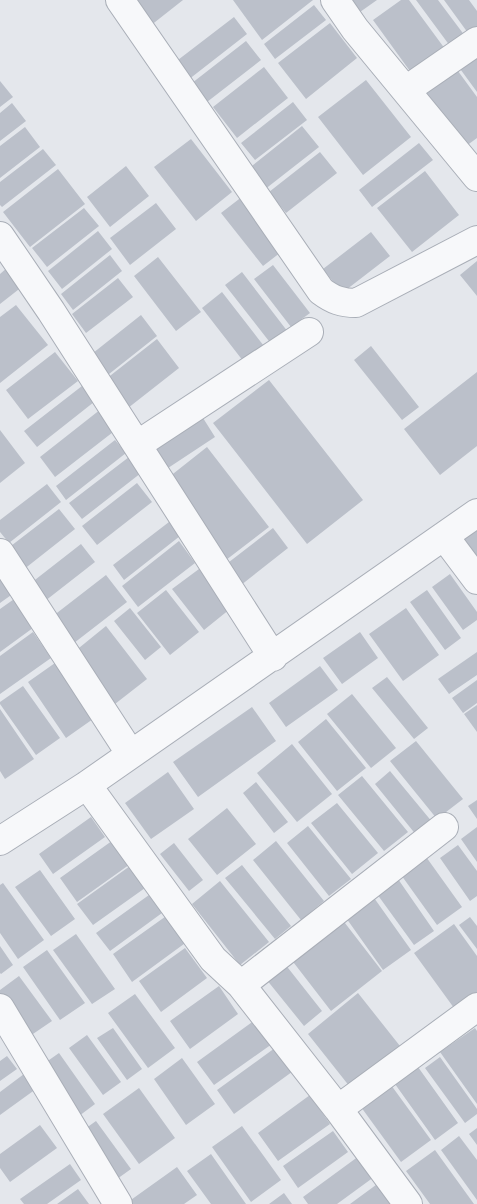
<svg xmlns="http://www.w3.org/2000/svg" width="477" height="1204" viewBox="0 0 477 1204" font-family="'Archivo Narrow',sans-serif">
<rect width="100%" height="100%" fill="#e4e7ec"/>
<path fill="#bbc0ca" d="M138 0H183L150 26 133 5Z
M233 0H313L262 40Z
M351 0H377L360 12Z
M401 0H409L448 53 415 78 373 20Z
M416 0H438L465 36 450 46Z
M444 0H469L477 11V26L468 33Z
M314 5 326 20 275 59 264 44Z
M234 17 247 34 188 80 174 63Z
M330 23 357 58 306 99 278 63Z
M246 41 261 60 207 102 192 83Z
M477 52V92L458 66Z
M264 67 288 98 237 138 213 107Z
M455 67 477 97V138L462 149 421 92Z
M366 80 411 137 363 175 318 117Z
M0 81 13 97 0 107Z
M293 102 307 120 255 160 241 143Z
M12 103 26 121 0 141V113Z
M302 126 319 147 264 190 248 169Z
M25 127 40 147 0 178V146Z
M191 139 232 192 196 221 154 167Z
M419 143 433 160 372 207 359 190Z
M43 149 56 165 2 207 0 205V182Z
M320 152 337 173 286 213 269 192Z
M126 166 149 196 110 227 87 197Z
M58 169 85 204 30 247 3 212Z
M425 171 459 215 412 252 377 208Z
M243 196 285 249 263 266 221 213Z
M156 203 176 229 130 265 110 238Z
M84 208 99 226 47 267 32 248Z
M98 231 112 249 62 289 48 271Z
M371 232 390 256 342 293 323 269Z
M110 255 122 271 73 310 61 294Z
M158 257 201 312 176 331 134 276Z
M477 261V296L460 275Z
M273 265 310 313 291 327 254 279Z
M8 267 23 286 0 304V274Z
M242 272 288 332 272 345 225 285Z
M118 278 133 297 86 333 72 314Z
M222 292 267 350 247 366 202 308Z
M16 305 48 345 0 383V317Z
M141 315 157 336 104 378 88 357Z
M157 339 179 368 128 408 106 379Z
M371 346 419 407 402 420 354 360Z
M55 352 78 381 28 419 6 390Z
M477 372V446L440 475 404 429Z
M269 380 363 500 307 544 213 423Z
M82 386 94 402 37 447 24 431Z
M101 409 117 429 55 477 40 457Z
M198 410 215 437 162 472 144 446Z
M0 430 25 463 0 483Z
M115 440 126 453 66 500 56 486Z
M207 447 269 527 226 560 164 481Z
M129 457 141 473 82 519 69 503Z
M137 483 152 502 97 545 82 526Z
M47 484 61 502 9 543 0 532V520Z
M59 509 75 529 23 570 7 549Z
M169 522 180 536 124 580 113 565Z
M477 527V564L459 542Z
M273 528 288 548 236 589 220 569Z
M179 541 195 563 138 607 122 586Z
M81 544 95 562 45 601 31 583Z
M199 569 230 609 204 630 172 589Z
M450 574 477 612V620L463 630 432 587Z
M106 575 127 602 74 643 53 616Z
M0 576 14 593 0 603Z
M166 590 199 632 170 655 137 613Z
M427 590 461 638 445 650 410 602Z
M17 597 37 625 0 652V609Z
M130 608 161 647 145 660 114 621Z
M406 608 439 655 403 681 369 634Z
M106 626 147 679 115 704 74 652Z
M33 632 51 658 0 694V656Z
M360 632 378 658 342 684 323 658Z
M477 652V675L449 694 438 679Z
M55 663 93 719 66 738 28 682Z
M320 666 338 690 286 727 269 703Z
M387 677 428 728 414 739 372 688Z
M477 680V703L463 713 452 698Z
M23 686 60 738 36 755 0 704V702Z
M352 694 396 748 371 768 327 714Z
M477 705V732L464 714Z
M252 707 276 741 198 797 173 762Z
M0 709 34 759 5 779 0 771Z
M326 719 366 768 337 791 298 742Z
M416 741 463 799 437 819 390 761Z
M292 744 332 794 297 822 257 773Z
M390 771 433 823 417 836 375 784Z
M168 772 194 809 151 839 125 803Z
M362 776 408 832 384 851 338 795Z
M256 782 288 822 274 833 243 793Z
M477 800V819L468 806Z
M337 803 378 853 352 874 311 823Z
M227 808 256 844 217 875 188 839Z
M91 817 105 837 53 874 39 854Z
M308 826 351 879 329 896 287 843Z
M477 827V862L461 839Z
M116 838 133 862 77 902 60 878Z
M276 841 324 901 301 920 253 860Z
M174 843 203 880 189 891 160 854Z
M458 845 477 871V896L470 901 440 858Z
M424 854 462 907 437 925 399 872Z
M242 865 291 926 275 939 225 878Z
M130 866 145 888 93 925 77 904Z
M40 870 75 919 51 936 15 887Z
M398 879 434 931 414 945 377 894Z
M220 881 269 942 240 965 192 904Z
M3 883 44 940 18 959 0 933V885Z
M149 895 162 913 110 951 96 933Z
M372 895 411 950 383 970 344 915Z
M169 914 188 941 132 982 113 954Z
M338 914 382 971 331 1011 287 954Z
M470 917 477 926V949L459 925Z
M454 924 477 956V992L454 1008 414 953Z
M76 934 115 989 92 1004 53 950Z
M0 946 13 965 1 974 0 973Z
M185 948 207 978 161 1012 139 981Z
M47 950 85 1003 60 1020 23 967Z
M281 959 322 1011 304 1026 262 974Z
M19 976 52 1021 30 1036 0 994V990Z
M219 986 238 1014 190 1049 170 1021Z
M358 993 400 1046 350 1087 308 1034Z
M135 994 175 1048 148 1068 108 1013Z
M255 1020 272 1044 214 1085 197 1062Z
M113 1028 142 1069 127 1080 97 1038Z
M475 1028 477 1031V1104L440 1052Z
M87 1035 121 1082 103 1095 69 1048Z
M279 1045 296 1069 234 1114 217 1090Z
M59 1053 95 1104 79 1116 42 1065Z
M7 1056 17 1069 0 1081V1061Z
M440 1057 477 1109V1114L465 1123 425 1068Z
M182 1058 215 1104 186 1125 154 1079Z
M418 1067 458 1123 435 1140 395 1084Z
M24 1074 36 1089 0 1115V1092Z
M391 1085 431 1140 401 1162 361 1107Z
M139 1088 175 1138 139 1164 103 1114Z
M310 1095 330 1124 278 1161 258 1133Z
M96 1121 131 1169 117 1179 82 1131Z
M40 1125 57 1148 10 1182 0 1168V1154Z
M242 1126 281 1180 251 1202 212 1147Z
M477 1128V1145L469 1134Z
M333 1131 348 1152 298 1188 283 1166Z
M459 1136 477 1160V1200L441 1150Z
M435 1150 474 1204H430L406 1171Z
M211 1154 246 1204H211L187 1171Z
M359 1156 374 1177 337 1204H308L303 1197Z
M70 1164 81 1180 47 1204H24L20 1199Z
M177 1167 197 1195 184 1204H130L128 1202Z
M380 1182 395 1204H350Z
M78 1189 89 1204H57Z
M284 1193 292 1204H269Z"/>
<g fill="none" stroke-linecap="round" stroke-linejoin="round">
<g stroke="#a9aeb7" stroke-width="30">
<path id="minor" d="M120 0 321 291C333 300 342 303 356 303L477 240
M335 0 355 29 477 177
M406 90 477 41
M0 236 51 311 273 657
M137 445 309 332
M444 536 477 580
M0 553 130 753
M87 785 213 959 241 985 338 1109 408 1204
M0 841 87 785 477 513
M241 985 444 827
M0 1008 118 1204
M338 1109 477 1007"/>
</g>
<use href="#minor" stroke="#f7f8fa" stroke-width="28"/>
</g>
</svg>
